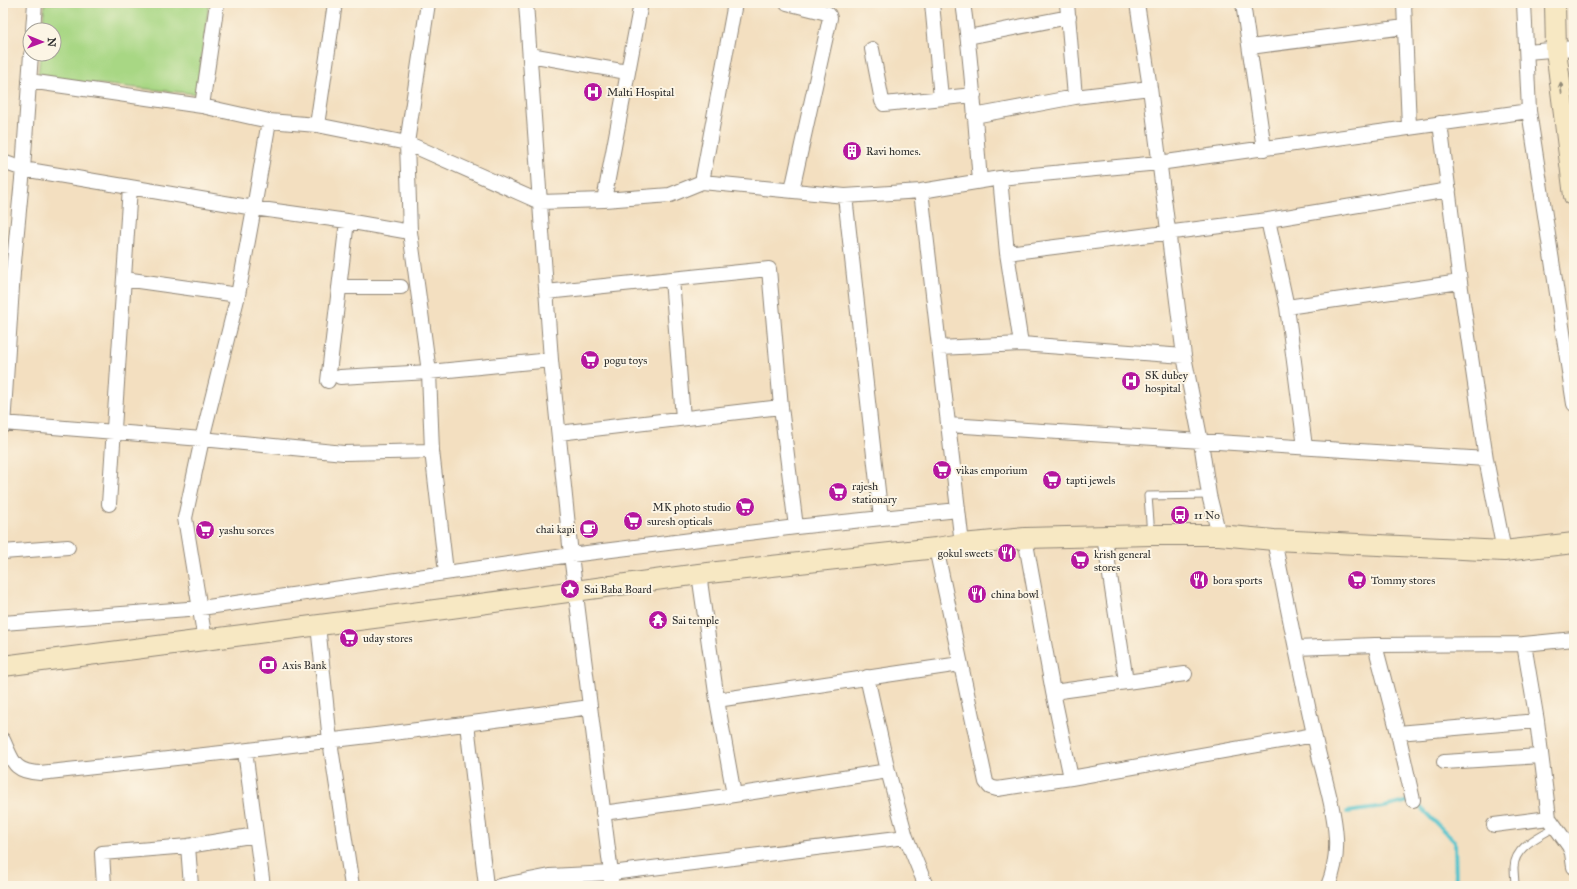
<svg xmlns="http://www.w3.org/2000/svg" width="1577" height="889" viewBox="0 0 1577 889" font-family="'IM FELL Great Primer',serif">
<rect width="100%" height="100%" fill="#fcf5e5"/>
<filter id="ink" filterUnits="userSpaceOnUse"><feTurbulence type="fractalNoise" baseFrequency=".025" numOctaves="2"/><feDisplacementMap in="SourceGraphic" scale="8" xChannelSelector="R" yChannelSelector="G"/><feConvolveMatrix kernelMatrix="1 2 1 2 8 2 1 2 1" color-interpolation-filters="sRGB"/></filter>
<filter id="wash" filterUnits="userSpaceOnUse"><feTurbulence type="fractalNoise" baseFrequency=".012" numOctaves="4" result="noise"/><feDisplacementMap in="SourceGraphic" scale="16" xChannelSelector="R" yChannelSelector="G"/><feGaussianBlur stdDeviation="0.9" result="paint"/><feColorMatrix in="noise" values="0 0 0 0 0 0 0 0 0 0 0 0 0 0 0 0 0 1.4 0 .05"/><feComposite in="paint" operator="in"/></filter>
<g filter="url(#wash)">
<rect width="100%" height="100%" fill="#f3dfc0"/>
<path fill="#a8d784" stroke="#6a8158" d="M45 3H209L197 94 38 78 40 54H54V30H42Z"/>
<g fill="none" stroke-linecap="round" stroke-linejoin="round">
<path stroke="#55c3cc" stroke-width="4" d="M1347 812 1384 807 1413 800 1455 842 1456 886"/>
</g>
</g>
<g filter="url(#ink)">
<g fill="none" stroke-linecap="round" stroke-linejoin="round">
<g stroke="#8f8576" stroke-width="9">
<path id="lane" d="M1151 535 1148 496 1209 495
M1515 886C1515 880 1514 873 1514 867 1515 846 1539 837 1555 827"/>
</g>
<g stroke="#8f8576" stroke-width="16">
<path id="street" d="M428 3 407 143 410 232 429 372 432 451 446 572
M526 3 551 360 571 555 611 873V886
M787 3 827 13 829 15 830 18 792 190
M932 3 941 98
M963 3C972 62 975 122 980 181
M1067 3 1075 97
M1137 3 1150 88 1184 356 1201 442 1209 495 1219 535
M1243 3 1264 149
M1404 3 1409 127
M1524 3 1529 111 1574 404
M33 30 35 3
M968 37 1069 17
M1250 47 1405 27
M872 49 882 101 884 104 974 95
M1527 52 1574 48
M530 55 627 72
M29 81 202 106 269 121 317 125 407 143 540 202 604 200 670 195 702 182 845 196 921 191 1000 178 1159 163 1529 111
M202 106 217 3
M974 116 1075 97 1150 88
M1440 123 1460 282 1486 459 1504 551
M317 125 335 3
M3 162 23 169 254 208 347 221 410 232
M1000 178 1007 253 1021 344
M702 182 735 3
M921 191 962 544
M845 196 881 518
M604 200 641 3
M1268 220 1287 307 1305 447
M1007 253 1268 220 1449 190
M124 279 238 295
M672 279 683 418
M339 287H401
M546 292 769 269 781 407 796 527
M1287 307 1460 282
M939 348 1021 344 1184 356
M340 377 429 372 551 360
M328 381 347 221
M3 423 202 439 344 453 432 451
M949 425 1486 459
M3 426 13 272 23 169 31 54
M559 433 781 407
M109 504 130 187
M1104 536 1126 681
M1025 538 1053 692 1071 778
M1274 540C1287 605 1300 670 1314 734 1321 768 1334 804 1336 838 1337 855 1334 871 1328 886
M936 548 986 782 990 787 997 789 1071 778 1314 735
M3 552 68 547
M699 574 717 700 734 795
M3 623 201 608 571 555 796 527 958 510
M318 625 330 741 352 886
M205 640 185 518 202 439 238 295 254 208 269 121
M1524 644 1537 721 1549 818 1569 846 1572 853 1574 867
M1375 645 1398 733 1413 800
M1296 648 1375 645 1524 644 1574 639
M867 677 888 771 906 837 926 886
M1053 692 1185 674
M717 700 960 664
M467 724 486 886
M1398 733 1537 721
M3 740C13 761 13 772 40 773 224 753 407 733 590 707
M245 751 263 886
M1444 762 1541 756
M603 813 734 795 888 771
M1494 825 1549 818
M188 846 191 886
M104 886 102 853 188 846 256 835
M499 886 550 876 611 873 906 837"/>
</g>
<g stroke="#8f8576" stroke-width="22">
<path id="secondary" d="M1555 3 1556 50 1574 196
M3 666 451 608 699 574 936 548 962 544 1025 538 1151 535H1219L1274 540 1504 551 1574 543"/>
</g>
<use href="#lane" stroke="#fff" stroke-width="7"/>
<use href="#street" stroke="#fff" stroke-width="14"/>
<use href="#secondary" stroke="#f7e8c3" stroke-width="20"/>
</g>
<defs><path id="oneway-solid" d="M-6-.8H1V-3.2L6.5 0L1 3.2V.8H-6Z"/></defs>
<use fill="#918a77" href="#oneway-solid" transform="translate(1561 88) rotate(-97)"/>
</g>
<defs>
<g id="hospital-disc" transform="scale(1)"><circle r="9.5" fill="#b5179e" stroke="#fcf5e5"/><path d="M-5-5h3v3.5h4V-5h3V5h-3V1.5h-4V5h-3Z" fill="#fff"/></g>
<g id="building-disc" transform="scale(1)"><circle r="9.5" fill="#b5179e" stroke="#fcf5e5"/><path d="M-4-6H4V6H1V3H-1V6H-4ZM-2.5-4.3h1.7v1.8h-1.7ZM.8-4.3h1.7v1.8H.8ZM-2.5-1h1.7V.8h-1.7ZM.8-1h1.7V.8H.8Z" fill="#fff"/></g>
<g id="supermarket-disc" transform="scale(1)"><circle r="9.5" fill="#b5179e" stroke="#fcf5e5"/><path d="M-6-5.5h2.5l.6 2H6L4.5 2H-2.5L-4.4-4H-6ZM-1.5 3.2a1.3 1.3 0 1 0 .1 0ZM3 3.2a1.3 1.3 0 1 0 .1 0Z" fill="#fff"/></g>
<g id="bus-disc" transform="scale(1)"><circle r="9.5" fill="#b5179e" stroke="#fcf5e5"/><path d="M-5-6H5V4H4V6H2V4H-2V6H-4V4H-5ZM-3.5-4V0h7V-4ZM-3.5 1.2v1.5H-2V1.2ZM2 1.2v1.5H3.5V1.2Z" fill="#fff"/></g>
<g id="cafe-disc" transform="scale(1)"><circle r="9.5" fill="#b5179e" stroke="#fcf5e5"/><path d="M-5.5-4.5H6V0H3Q3 3.5 0 3.5H-2.5Q-5.5 3.5-5.5 0ZM3-3.2v2h1.7v-2ZM-6 4.5H4V6H-6Z" fill="#fff"/></g>
<g id="restaurant-disc" transform="scale(1)"><circle r="9.5" fill="#b5179e" stroke="#fcf5e5"/><path d="M-5-6h1v4h1v-4h1v4h1v-4h1v5L-1.5 .5V6h-2V.5L-5-1ZM5-6V6H3V1.5H1.5Q1.5-4 5-6Z" fill="#fff"/></g>
<g id="sight-disc" transform="scale(1)"><circle r="9.5" fill="#b5179e" stroke="#fcf5e5"/><path d="M0-6L1.8-2.2L6-1.7L2.9 1.2L3.7 5.4L0 3.3L-3.7 5.4L-2.9 1.2L-6-1.7L-1.8-2.2Z" fill="#fff"/></g>
<g id="temple-disc" transform="scale(1)"><circle r="9.5" fill="#b5179e" stroke="#fcf5e5"/><path d="M0-6L5-2H3V0L6.5 2.5H4V6H1.5V3h-3V6H-4V2.5H-6.5L-3 0V-2H-5Z" fill="#fff"/></g>
<g id="bank-disc" transform="scale(1)"><circle r="9.5" fill="#b5179e" stroke="#fcf5e5"/><path d="M-6-4H6V4H-6ZM0-2.3a2.3 2.3 0 1 0 0 4.6a2.3 2.3 0 1 0 0-4.6Z" fill="#fff"/></g>
</defs>
<g fill-rule="evenodd">
<use href="#hospital-disc" x="593" y="92"/>
<use href="#building-disc" x="852" y="151"/>
<use href="#supermarket-disc" x="590" y="360"/>
<use href="#hospital-disc" x="1131" y="381"/>
<use href="#supermarket-disc" x="942" y="470"/>
<use href="#supermarket-disc" x="1052" y="480"/>
<use href="#supermarket-disc" x="838" y="492"/>
<use href="#supermarket-disc" x="745" y="507"/>
<use href="#bus-disc" x="1180" y="515"/>
<use href="#supermarket-disc" x="633" y="521"/>
<use href="#cafe-disc" x="589" y="529"/>
<use href="#supermarket-disc" x="205" y="530"/>
<use href="#restaurant-disc" x="1007" y="553"/>
<use href="#supermarket-disc" x="1080" y="560"/>
<use href="#restaurant-disc" x="1199" y="580"/>
<use href="#supermarket-disc" x="1357" y="580"/>
<use href="#sight-disc" x="570" y="589"/>
<use href="#restaurant-disc" x="977" y="594"/>
<use href="#temple-disc" x="658" y="620"/>
<use href="#supermarket-disc" x="349" y="638"/>
<use href="#bank-disc" x="268" y="665"/>
</g>
<g text-anchor="middle" dominant-baseline="central" stroke-width="4" stroke-linejoin="round" paint-order="stroke">
<g font-size="11" fill="#2b2b2b" stroke="#fcf5e5" text-anchor="start">
<text x="607" y="92">Malti Hospital</text>
<text x="866" y="151">Ravi homes.</text>
<text x="604" y="360">pogu toys</text>
<text x="1145" y="375">SK dubey<tspan x="1145" dy="13">hospital</tspan></text>
<text x="956" y="470">vikas emporium</text>
<text x="1066" y="480">tapti jewels</text>
<text x="852" y="486">rajesh<tspan x="852" dy="13">stationary</tspan></text>
<text x="731" y="507" text-anchor="end">MK photo studio</text>
<text x="1194" y="515">11 No</text>
<text x="647" y="521">suresh opticals</text>
<text x="575" y="529" text-anchor="end">chai kapi</text>
<text x="219" y="530">yashu sorces</text>
<text x="993" y="553" text-anchor="end">gokul sweets</text>
<text x="1094" y="554">krish general<tspan x="1094" dy="13">stores</tspan></text>
<text x="1213" y="580">bora sports</text>
<text x="1371" y="580">Tommy stores</text>
<text x="584" y="589">Sai Baba Board</text>
<text x="991" y="594">china bowl</text>
<text x="672" y="620">Sai temple</text>
<text x="363" y="638">uday stores</text>
<text x="282" y="665">Axis Bank</text>
</g>
</g>
<rect width="1577" height="889" fill="none" stroke="#fcf5e5" stroke-width="16"/>
<g transform="translate(42 42) rotate(91)"><circle r="19" fill="#fcf5e5" stroke="#a8a49b"/>
<path d="M0-3L7 15L0 10L-7 15Z" fill="#b5179e"/>
<text y="-6" font-size="11" font-weight="bold" text-anchor="middle" fill="#2b2b2b">N</text>
</g>
</svg>
